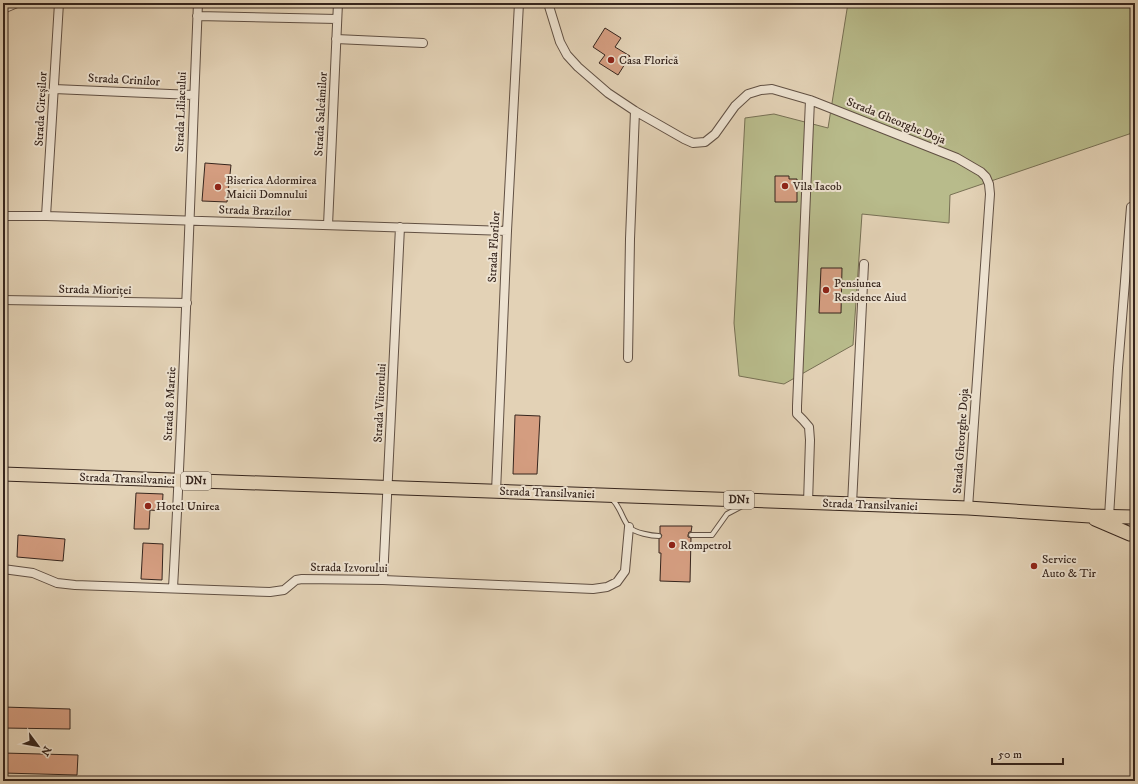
<svg xmlns="http://www.w3.org/2000/svg" width="1138" height="784" viewBox="0 0 1138 784" font-family="'IM FELL DW Pica',serif">
<rect width="100%" height="100%" fill="#e3d2b6"/>
<filter id="stains"><feTurbulence type="fractalNoise" baseFrequency=".005" numOctaves="4"/><feColorMatrix values="0 0 0 0 .2 0 0 0 0 .09 0 0 0 0 .02 0 0 0 .5 -.17"/></filter>
<radialGradient id="worn" r=".72"><stop offset=".6" stop-color="#630" stop-opacity="0"/><stop offset="1" stop-color="#630" stop-opacity=".3"/></radialGradient>
<path fill="#b8bb8b" stroke="#777054" d="M848 3H1135V132L950 195 949 223 862 214 853 345 784 384 739 376 734 323 745 118 774 114 828 128Z"/>
<path fill="#d49d80" stroke="#36251d" d="M605 28 621 38 615 47 630 56 618 75 599 63 605 55 593 47Z
M205 163 231 165 227 202 202 201Z
M775 176H789V179H797V202H775Z
M821 268H842L841 313H819Z
M515 415 540 416 537 474H513Z
M136 493 163 494 162 511 150 510 149 529H134Z
M660 526H692L691 532H689L688 535V537L691 538 690 582 660 581 661 553H659V539L662 536 660 533Z
M18 535 65 539 63 561 17 557Z
M143 543 163 544 162 580 141 579Z
M3 707 70 709V729L3 728Z
M3 753 78 755 77 775 3 773Z"/>
<g fill="none" stroke-linecap="round" stroke-linejoin="round">
<g stroke="#615043" stroke-width="6">
<path id="lane" d="M612 499C621 508 622 519 629 527 635 533 652 536 659 536
M691 535H712L727 514 746 504"/>
</g>
<g stroke="#615043" stroke-width="10">
<path id="street" d="M548 3 560 42 567 55 578 67 608 93 635 111 684 139 693 143 705 142 715 134 735 106 748 94 761 90 772 89 810 100 957 158 981 172 986 177 989 184 990 194 968 508
M3 9 17 3
M197 16 337 19
M336 39 423 43
M54 89 193 95
M3 216H46L507 231
M46 216 59 3
M328 225 338 3
M3 300 187 303
M628 358 630 239 635 111
M496 492 507 231 519 3
M808 503 810 440 809 427 803 420 797 414V406L810 100
M852 504 864 264
M1109 517 1118 368 1131 207
M3 569 33 573 57 583 75 585 270 592 284 590 296 580 302 579 383 580 593 589 607 587 617 582 625 571 629 527
M383 580 400 227
M173 588C184 393 190 198 198 3"/>
</g>
<g stroke="#36251d" stroke-width="15">
<path id="primary" d="M3 474 968 508 1090 516 1133 517
M1095 519 1130 534"/>
</g>
<use href="#lane" stroke="#ede2d0" stroke-width="4"/>
<use href="#street" stroke="#ede2d0" stroke-width="8"/>
<use href="#primary" stroke="#e3d2b6" stroke-width="13"/>
</g>
<g fill="#8f2418" stroke="#ede2d0" stroke-width="1.5">
<circle cx="611" cy="60" r="4"/>
<circle cx="785" cy="186" r="4"/>
<circle cx="218" cy="187" r="4"/>
<circle cx="826" cy="290" r="4"/>
<circle cx="148" cy="506" r="4"/>
<circle cx="672" cy="545" r="4"/>
<circle cx="1034" cy="566" r="4"/>
</g>
<g text-anchor="middle" dominant-baseline="central" stroke-width="4" stroke-linejoin="round" paint-order="stroke">
<g fill="#ede2d0" stroke="#6d5e53" stroke-width="1">
<rect x="181" y="472" width="30" height="18" rx="3"/>
<rect x="724" y="491" width="30" height="18" rx="3"/>
</g>
<g font-size="11" font-weight="bold" fill="#36251d">
<text x="196" y="481">DN1</text>
<text x="739" y="500">DN1</text>
</g>
<g font-size="12" fill="#36251d" stroke="#ede2d0" text-anchor="start">
<text x="619" y="60">Casa Florică</text>
<text x="226" y="180">Biserica Adormirea<tspan x="226" dy="14">Maicii Domnului</tspan></text>
<text x="793" y="186">Vila Iacob</text>
<text x="834" y="283">Pensiunea<tspan x="834" dy="14">Residence Aiud</tspan></text>
<text x="156" y="506">Hotel Unirea</text>
<text x="680" y="545">Rompetrol</text>
<text x="1042" y="559">Service<tspan x="1042" dy="14">Auto &amp; Tir</tspan></text>
</g>
<g font-size="12" fill="#36251d" stroke="#ede2d0">
<text transform="translate(124 80) rotate(3)">Strada Crinilor</text>
<text transform="translate(41 109) rotate(-87)">Strada Cireșilor</text>
<text transform="translate(181 112) rotate(-88)">Strada Liliacului</text>
<text transform="translate(321 114) rotate(-87)">Strada Salcâmilor</text>
<text transform="translate(896 121) rotate(22)">Strada Gheorghe Doja</text>
<text transform="translate(255 211) rotate(2)">Strada Brazilor</text>
<text transform="translate(494 247) rotate(-87)">Strada Florilor</text>
<text transform="translate(95 290) rotate(1)">Strada Mioriței</text>
<text transform="translate(380 403) rotate(-87)">Strada Viitorului</text>
<text transform="translate(170 404) rotate(-87)">Strada 8 Martie</text>
<text transform="translate(961 441) rotate(-86)">Strada Gheorghe Doja</text>
<text transform="translate(127 479) rotate(2)">Strada Transilvaniei</text>
<text transform="translate(547 493) rotate(2)">Strada Transilvaniei</text>
<text transform="translate(870 505) rotate(2)">Strada Transilvaniei</text>
<text transform="translate(349 568) rotate(1)">Strada Izvorului</text>
</g>
</g>
<rect width="1138" height="784" fill="none" stroke="#e3d2b6" stroke-width="16"/>
<rect x="4" y="4" width="1130" height="776" fill="none" stroke="#36251d" stroke-width="2"/>
<rect x="8" y="8" width="1122" height="768" fill="none" stroke="#36251d"/>
<g transform="translate(38 746) rotate(122)" stroke="#ede2d0" stroke-width="3" paint-order="stroke">
<path d="M0-3L7 15L0 10L-7 15Z" fill="#36251d"/>
<text y="-6" font-size="11" font-weight="bold" text-anchor="middle" fill="#36251d">N</text>
</g>
<path d="M992 758v6h71v-6" fill="none" stroke="#36251d" stroke-width="2"/>
<text x="998" y="758" font-size="12" fill="#36251d" stroke="#ede2d0" stroke-width="3" paint-order="stroke">50 m</text>
<rect width="100%" height="100%" filter="url(#stains)"/>
<rect width="100%" height="100%" fill="url(#worn)"/>
</svg>
